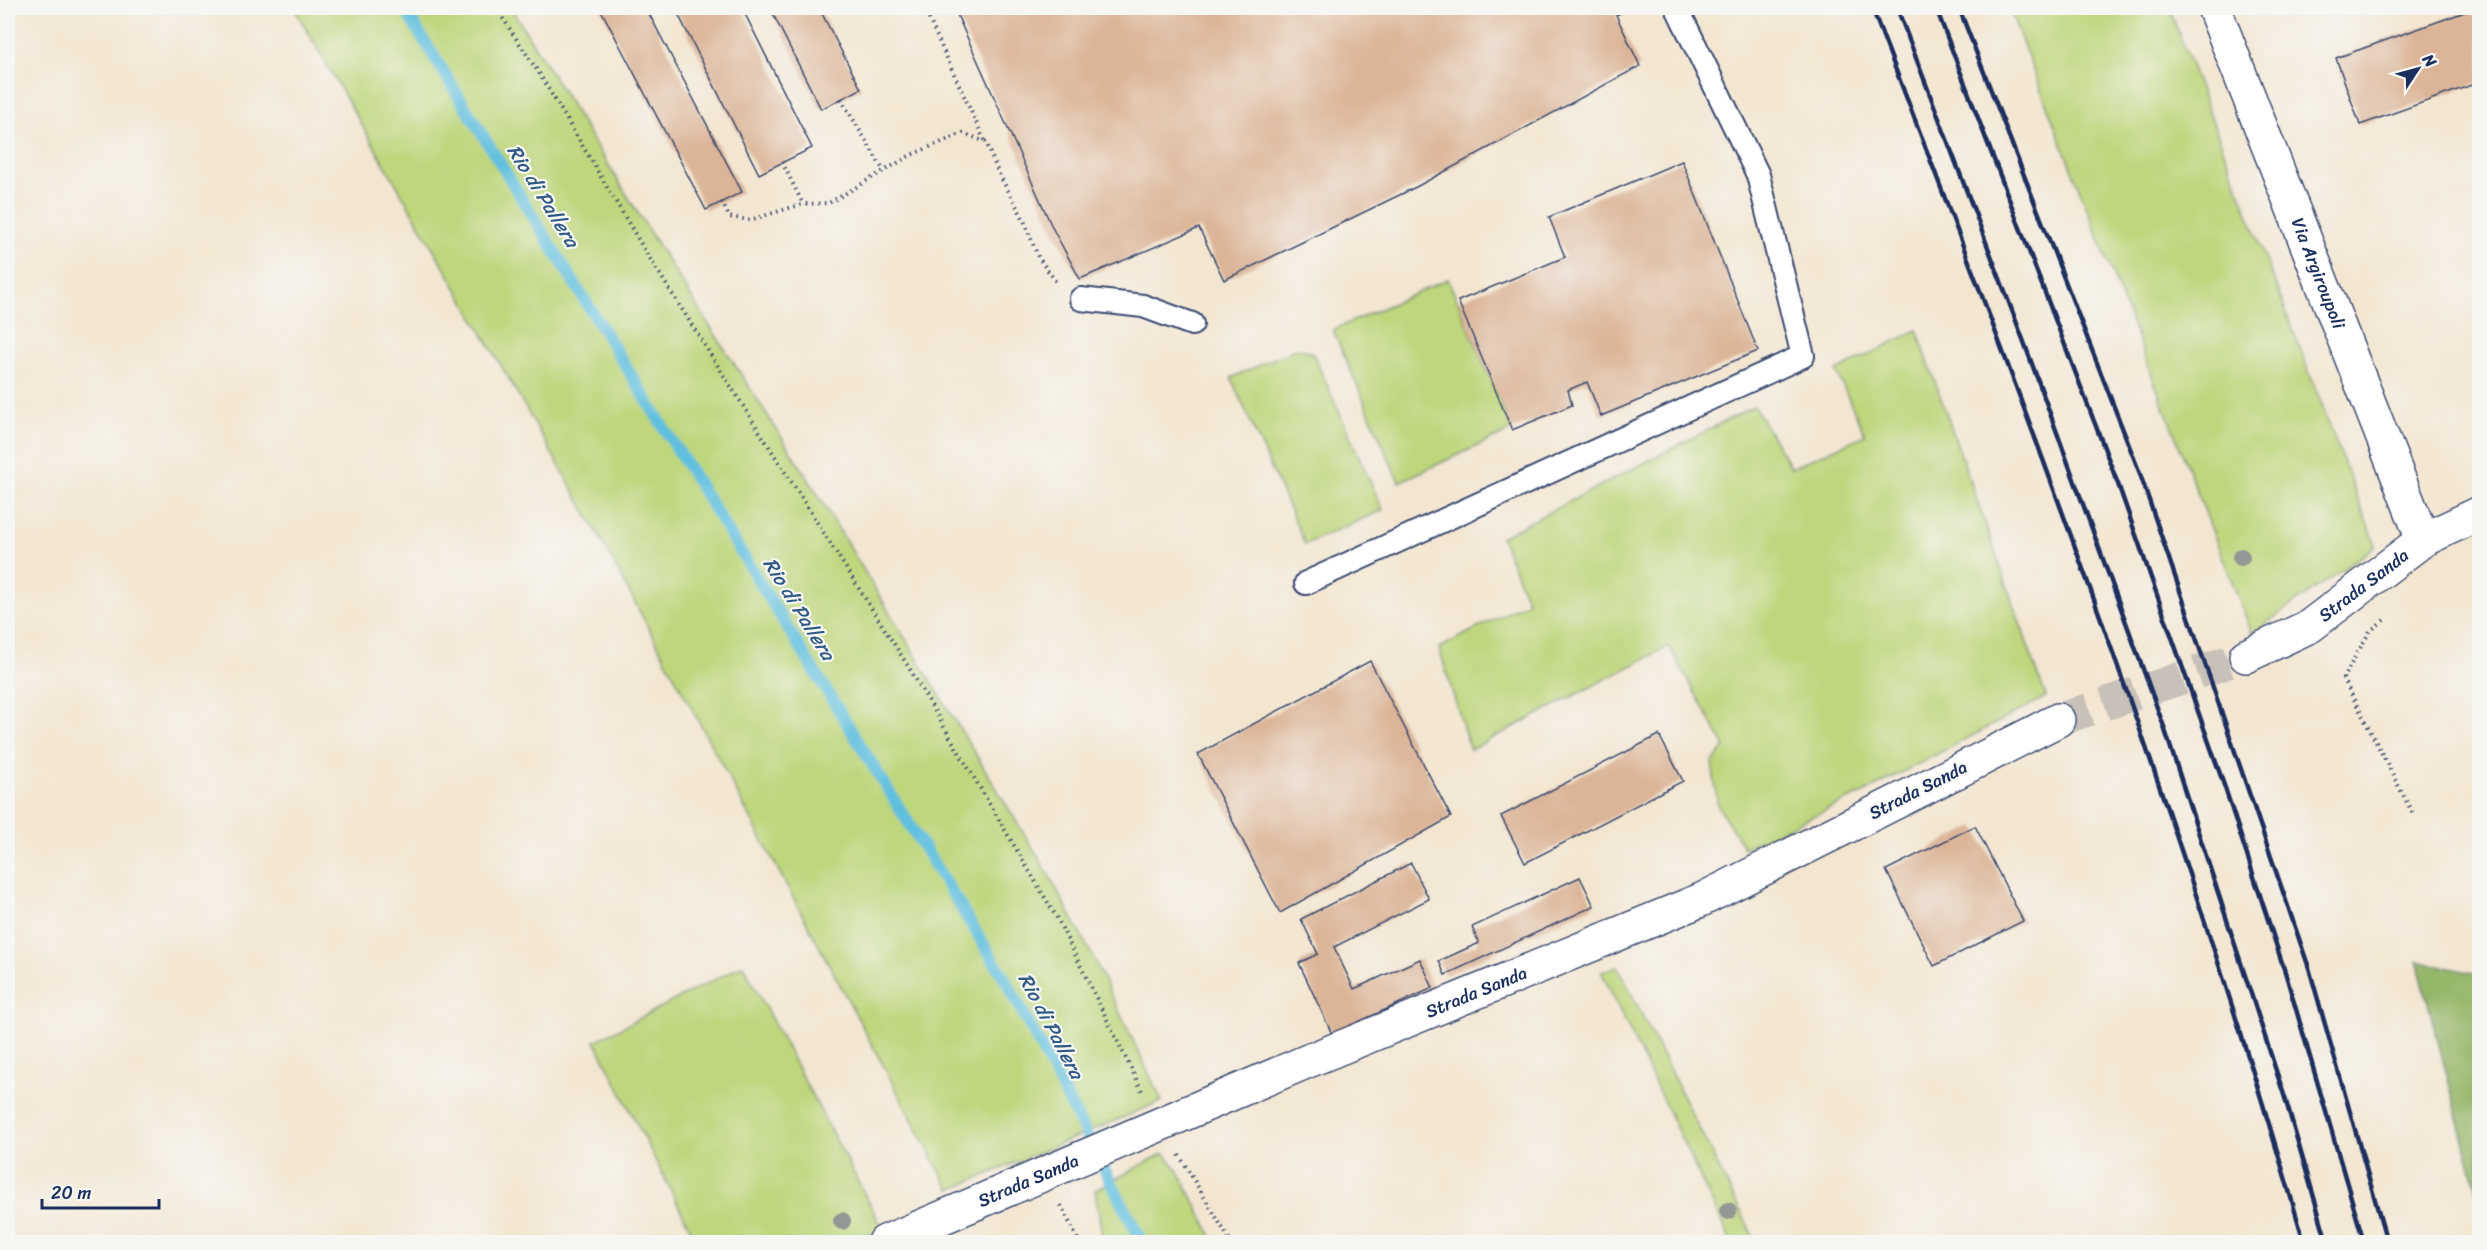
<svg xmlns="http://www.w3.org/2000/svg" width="2487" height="1250" viewBox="0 0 2487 1250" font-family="Sriracha,sans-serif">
<rect width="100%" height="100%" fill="#f6f6f2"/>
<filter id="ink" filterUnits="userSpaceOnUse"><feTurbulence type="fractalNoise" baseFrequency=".0167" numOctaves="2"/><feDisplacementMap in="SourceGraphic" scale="12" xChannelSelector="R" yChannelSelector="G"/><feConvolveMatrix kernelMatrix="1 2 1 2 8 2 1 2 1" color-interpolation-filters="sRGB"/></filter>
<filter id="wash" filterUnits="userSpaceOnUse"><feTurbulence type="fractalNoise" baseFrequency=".008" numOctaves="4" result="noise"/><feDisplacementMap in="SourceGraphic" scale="24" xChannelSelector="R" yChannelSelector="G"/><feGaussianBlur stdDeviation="1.35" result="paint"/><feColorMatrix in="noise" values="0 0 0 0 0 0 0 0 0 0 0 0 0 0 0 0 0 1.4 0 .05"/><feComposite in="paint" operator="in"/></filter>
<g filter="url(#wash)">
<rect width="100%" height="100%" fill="#f3e6d1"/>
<path fill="#bed67b" stroke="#6c826c" stroke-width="1.5" d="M294 8H511L659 247 804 472 1049 875 1095 961 1162 1101 950 1190 590 519Z
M2009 8H2169L2376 546 2252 633Z
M1448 279 1512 430 1399 482 1333 330Z
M1917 330 2046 697 1865 792 1744 848 1718 806 1712 763 1725 747 1669 646 1470 750 1439 648 1528 602 1501 537 1754 406 1791 468 1865 435 1836 371Z
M1295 349 1308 351 1313 354 1383 510 1305 544 1231 378Z
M743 965 883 1229 852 1242H697L595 1041Z
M1618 967 1756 1242H1731L1601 971Z
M1164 1153 1178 1170 1215 1242H1103L1095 1190Z"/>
<path fill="#96b76b" stroke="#587364" stroke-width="1.5" d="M2417 961 2479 974V1198Z"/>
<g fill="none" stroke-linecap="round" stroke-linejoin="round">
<path stroke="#61bfdf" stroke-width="12" d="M404 8 1007 982 1142 1242"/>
</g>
<g id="blocks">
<path fill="#dcb598" d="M600 8H646L742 192 706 210Z
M675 8H742L812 148 759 174Z
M770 8H819L861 89 821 109Z
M954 8H1632L1616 15 1640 66 1416 187 1224 280 1199 228 1080 279 1053 229Z
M2476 8H2480V82L2360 125 2336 58Z
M1682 161 1758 351 1601 416 1587 382 1568 390 1572 405 1512 430 1458 301 1565 257 1549 217Z
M1370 661 1451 817 1280 913 1198 754Z
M1659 735 1683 781 1525 863 1501 816Z
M1975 826 2023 921 1934 966 1886 870Z
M1411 863 1429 899 1334 947 1354 989 1420 959 1433 988 1332 1034 1299 963 1318 954 1301 919Z
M1580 877 1594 906 1445 975 1439 961 1479 943 1472 927Z"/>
</g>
</g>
<g filter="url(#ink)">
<use href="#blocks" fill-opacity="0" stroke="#3b4a6f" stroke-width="1.5"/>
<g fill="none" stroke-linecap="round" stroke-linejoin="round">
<path stroke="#c8c1ba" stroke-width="33" stroke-dasharray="33 16" stroke-linecap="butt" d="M2058 720 2246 656"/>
<g stroke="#3b4a6f" stroke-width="26">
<path id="service" d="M1081 299 1143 306 1192 324
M1306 583 1803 356 1758 175 1677 8"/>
</g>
<g stroke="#3b4a6f" stroke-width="36">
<g id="pedestrian">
<path id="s1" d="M2246 656 2310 626 2423 540"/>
<path d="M1956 772 2058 720"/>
</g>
</g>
<g stroke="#3b4a6f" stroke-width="36">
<g id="minor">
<path id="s2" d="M2214 8 2423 540 2480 513"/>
<path id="s3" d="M885 1242 1308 1061 1701 900 1956 772"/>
</g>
</g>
<path stroke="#3b4a6f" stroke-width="4" stroke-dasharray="1.5 4.5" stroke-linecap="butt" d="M496 8 539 73 647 254 908 666 1057 918 1142 1091
M924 8 985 142
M841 99 884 171
M782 162 803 204
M722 202 729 217 750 220 803 204 829 203 911 155 963 133 986 142 998 172 1024 220 1038 257 1056 282
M2384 620 2370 631 2343 678 2414 816
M1179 1155 1231 1242
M1061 1205 1079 1242"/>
<use href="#service" stroke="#fff" stroke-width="22"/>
<use href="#pedestrian" stroke="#fff" stroke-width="33"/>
<use href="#minor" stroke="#fff" stroke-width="33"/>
<path stroke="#1b2f5e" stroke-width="4.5" d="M1872 8C2029 415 2183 823 2304 1242
M1897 8 2024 342 2163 724 2285 1098 2327 1242
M1936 8 2118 484 2225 788 2286 975 2364 1242
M1959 8 2139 471 2309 968 2387 1242"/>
</g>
<g fill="#939896">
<circle cx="2241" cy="557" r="9"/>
<circle cx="1728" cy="1211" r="9"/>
<circle cx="842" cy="1221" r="9"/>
</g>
</g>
<g text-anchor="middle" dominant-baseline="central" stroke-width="4.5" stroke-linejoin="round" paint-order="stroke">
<g font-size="18" fill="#1b2f5e" stroke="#f6f6f2">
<text stroke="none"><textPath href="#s2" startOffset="285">Via Argiroupoli</textPath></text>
<text stroke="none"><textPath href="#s1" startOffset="138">Strada Sanda</textPath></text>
<text transform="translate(1918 790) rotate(-27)">Strada Sanda</text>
<text stroke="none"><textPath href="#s3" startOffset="642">Strada Sanda</textPath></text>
<text stroke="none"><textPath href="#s3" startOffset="156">Strada Sanda</textPath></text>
</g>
<g font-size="20" font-style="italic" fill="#305a85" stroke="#f6f6f2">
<text transform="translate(543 196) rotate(58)">Rio di Pallera</text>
<text transform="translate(799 609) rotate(58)">Rio di Pallera</text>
<text transform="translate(1051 1026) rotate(62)">Rio di Pallera</text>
</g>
</g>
<rect width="2487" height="1250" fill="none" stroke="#f6f6f2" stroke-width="30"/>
<g transform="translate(2418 69) rotate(54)" stroke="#f6f6f2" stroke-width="4.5" paint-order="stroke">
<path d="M0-4.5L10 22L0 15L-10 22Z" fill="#1b2f5e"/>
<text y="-9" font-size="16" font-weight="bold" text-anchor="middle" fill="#1b2f5e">N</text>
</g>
<path d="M42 1199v9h117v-9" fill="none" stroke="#1b2f5e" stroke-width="3"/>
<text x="51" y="1199" font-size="18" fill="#1b2f5e" stroke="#f6f6f2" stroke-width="4.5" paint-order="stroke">20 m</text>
</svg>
